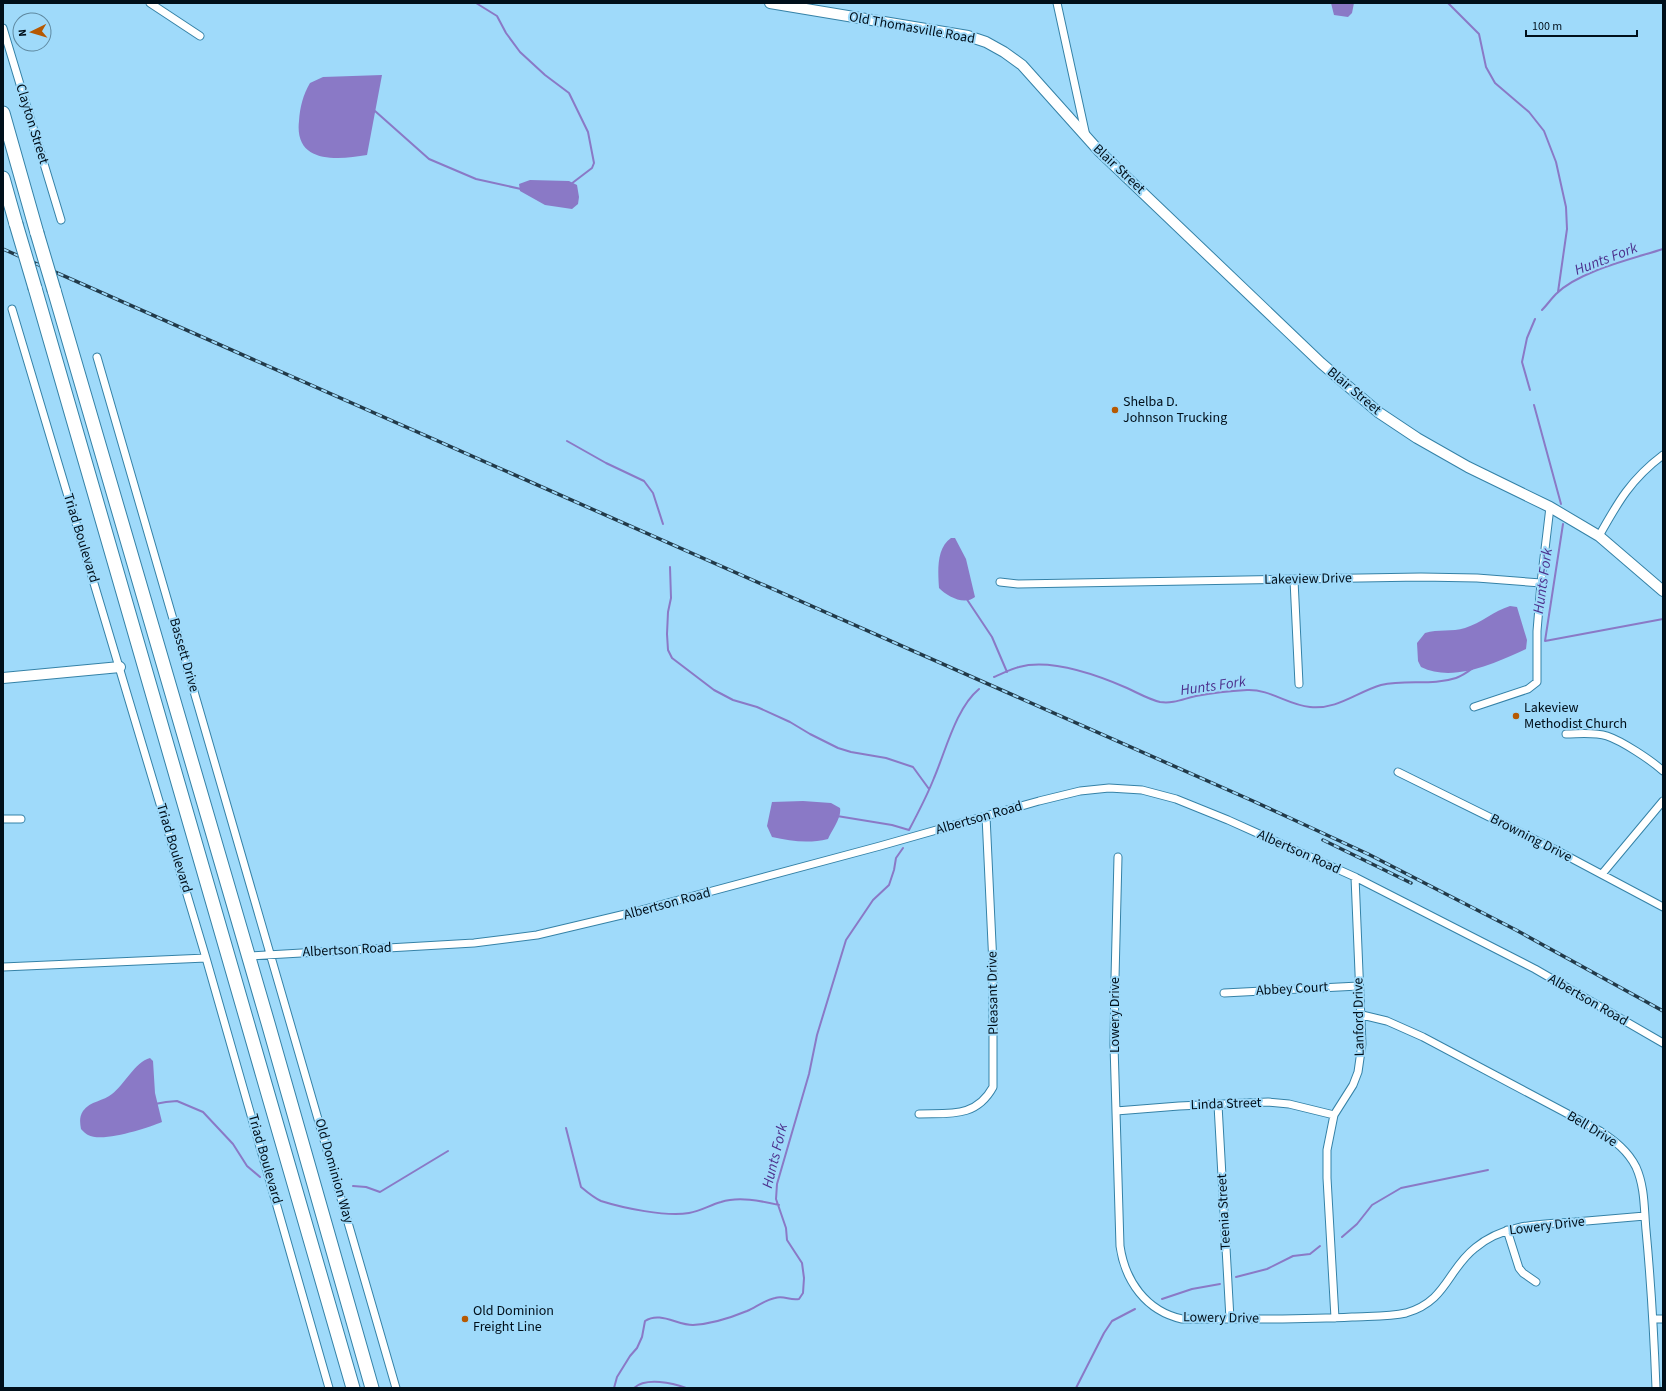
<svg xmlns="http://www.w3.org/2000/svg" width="1666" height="1391" viewBox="0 0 1666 1391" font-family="'Source Sans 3',sans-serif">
<rect width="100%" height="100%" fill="#9fdafa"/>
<path fill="#8a79c6" d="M1331 3H1354L1352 13 1348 17 1334 15Z
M382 75 367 155C338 160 294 164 299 121 300 107 303 95 310 83L323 77Z
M530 180 569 181 577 185 579 197 578 204 572 209 545 205 520 191 519 184Z
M951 538H955L966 559 975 597C964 606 947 596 939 588 938 572 936 548 951 538Z
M1510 606 1517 607 1527 640 1526 649C1496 663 1453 683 1421 667L1418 661 1417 643 1425 633C1438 629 1452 632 1465 628 1481 623 1494 611 1510 606Z
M803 801 831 803 840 808C842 817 832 830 828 839 808 844 791 841 772 837L767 826 772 802Z
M150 1058 153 1061 155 1093 162 1122C147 1128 103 1143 88 1135 86 1134 83 1131 81 1129 80 1123 79 1117 83 1111 90 1101 104 1101 112 1094 124 1085 135 1062 150 1058Z"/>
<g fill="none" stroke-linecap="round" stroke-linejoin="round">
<path stroke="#8a79c6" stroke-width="2" d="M476 3 497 16 506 33 520 52 545 75 569 93 588 132 594 163 592 168 571 184
M1448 3 1479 34 1486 67 1495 83 1529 112 1544 131 1556 162 1566 207 1567 229 1558 292
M375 111 429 159 476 179 521 189
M1542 310C1547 305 1551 299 1556 294 1579 271 1632 259 1663 249
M1530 390 1522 362 1527 338 1535 319
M1534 405 1561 504
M567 441 606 463 644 481 653 493 663 524
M1563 524 1545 641 1663 619
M670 567 671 598 668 612 667 634 668 650 672 658 714 690 733 700 757 707 790 722 810 734 838 748 851 752 886 758 913 767 929 789
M966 598 992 637 1007 672
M994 677C1002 674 1010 669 1019 667 1052 658 1097 675 1127 688 1138 693 1148 699 1160 702 1173 704 1183 699 1196 696 1212 693 1230 691 1247 690 1270 689 1288 705 1310 707 1337 710 1357 692 1381 685 1406 679 1432 686 1456 678 1462 676 1467 672 1472 669
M837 816 892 825 909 830C918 813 927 796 934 778 946 750 956 708 979 689
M155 1104 166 1102 177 1101 203 1112 233 1144 247 1166 260 1177
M566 1128 581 1187C587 1192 594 1198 601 1201 623 1208 666 1217 689 1213 701 1211 710 1205 721 1202 739 1196 761 1201 779 1205
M353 1186 366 1187 380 1192 448 1151
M1342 1237 1357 1224 1372 1205 1401 1188 1488 1170
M1236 1277 1267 1269 1293 1256 1310 1254 1320 1246
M1162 1299 1192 1289 1220 1284
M614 1388 617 1377 630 1356 637 1348 642 1337 645 1321C660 1311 677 1325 693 1325 710 1324 730 1318 747 1311 756 1307 765 1300 775 1298 784 1295 790 1301 799 1299L803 1293 804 1278 802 1263 787 1240 786 1228 776 1199 777 1184 809 1074 817 1035 846 940 873 900 889 885 894 870 896 858 903 848
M634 1388C646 1377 673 1383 686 1388
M1076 1388 1104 1333 1112 1321 1135 1309"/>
<g stroke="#3582a7" stroke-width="9">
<path id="street" d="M150 3 200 36
M1057 3 1086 136
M3 28 61 220
M12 309 206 958 329 1388
M97 357 396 1388
M1599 536C1618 502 1631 479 1663 455
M1294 580 1299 684
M1000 582 1018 584 1421 577 1477 578 1541 583
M1474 707 1528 689 1537 682V631L1541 583 1550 507
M1566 734C1579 734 1594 732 1607 736 1622 741 1651 760 1663 771
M1398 772 1554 849 1663 907
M3 819H21
M1118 857 1115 978 1114 1045 1120 1246C1125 1281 1146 1311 1182 1319 1239 1319 1295 1320 1352 1317 1369 1316 1389 1317 1406 1313 1447 1301 1447 1270 1475 1248 1503 1224 1540 1224 1575 1222 1598 1220 1622 1218 1645 1216
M1602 874 1663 801
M249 956 474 943 537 935 634 912 880 846 1039 801 1080 791 1109 788 1142 790 1176 799 1228 820 1355 877 1535 969 1663 1043
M3 967 206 958
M1224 993 1359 986
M1362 1015 1387 1021 1423 1037 1600 1131C1615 1141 1628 1151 1636 1167 1645 1187 1644 1209 1646 1230 1651 1283 1654 1335 1656 1388
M1218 1105 1230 1319
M1116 1111 1179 1106 1268 1102 1289 1104 1334 1115
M919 1114C950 1113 976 1118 993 1087V965L986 816
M1507 1230 1519 1268 1523 1273 1536 1282
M1335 1318 1327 1178V1150L1334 1115 1353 1085 1358 1072 1362 1044 1355 877
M1653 1319H1663"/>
</g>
<g stroke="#3582a7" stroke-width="12">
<path id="secondary" d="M770 3 968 36 986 42 1004 52 1022 65 1099 151 1321 363 1378 412 1417 438 1468 467 1550 507 1599 536 1663 591
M3 678 120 667"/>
</g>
<g stroke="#3582a7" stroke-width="15">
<path id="highway" d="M3 113 37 233
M3 178 16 224
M35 288 353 1388
M54 290 268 1023 372 1388"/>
</g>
<use href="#street" stroke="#fff" stroke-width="7"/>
<use href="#secondary" stroke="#fff" stroke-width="10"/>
<use href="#highway" stroke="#fff" stroke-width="13"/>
<g stroke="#223a49" stroke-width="3.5">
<path id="rail" d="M3 249 1253 801 1368 854 1516 930 1663 1011
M1323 840 1411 883"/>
</g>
<use href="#rail" stroke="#9fdafa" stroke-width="2" stroke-dasharray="6" stroke-linecap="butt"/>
<g stroke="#3582a7" stroke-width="15" stroke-linecap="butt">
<path id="highway-bridge" d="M16 224 35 288
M37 233 54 290"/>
</g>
<use href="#highway-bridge" stroke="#fff" stroke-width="13"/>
</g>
<g fill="#b65902" stroke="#9fdafa" stroke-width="1.5">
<circle cx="1115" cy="410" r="4"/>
<circle cx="1516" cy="716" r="4"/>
<circle cx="465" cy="1319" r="4"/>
</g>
<g text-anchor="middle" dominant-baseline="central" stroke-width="4" stroke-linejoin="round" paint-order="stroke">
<g font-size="14" fill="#000f1a" stroke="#9fdafa">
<text transform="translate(912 28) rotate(10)">Old Thomasville Road</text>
<text transform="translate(32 124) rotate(73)">Clayton Street</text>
<text transform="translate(1119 169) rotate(43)">Blair Street</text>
<text transform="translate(1354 391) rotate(40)">Blair Street</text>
<text transform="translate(81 538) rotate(73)">Triad Boulevard</text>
<text transform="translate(1308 579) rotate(-1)">Lakeview Drive</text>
<text transform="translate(184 655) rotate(74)">Bassett Drive</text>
<text transform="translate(979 818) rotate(-16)">Albertson Road</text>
<text transform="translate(1531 838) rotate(27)">Browning Drive</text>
<text transform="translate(174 848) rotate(73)">Triad Boulevard</text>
<text transform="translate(1299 852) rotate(24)">Albertson Road</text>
<text transform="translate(667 904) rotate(-15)">Albertson Road</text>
<text transform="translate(347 950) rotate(-3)">Albertson Road</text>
<text transform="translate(1292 989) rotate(-3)">Abbey Court</text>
<text transform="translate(993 993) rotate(-91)">Pleasant Drive</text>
<text transform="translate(1588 1000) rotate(30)">Albertson Road</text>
<text transform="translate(1115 1015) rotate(-90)">Lowery Drive</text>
<text transform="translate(1359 1017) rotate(-91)">Lanford Drive</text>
<text transform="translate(1226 1104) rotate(-2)">Linda Street</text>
<text transform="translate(1592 1129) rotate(31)">Bell Drive</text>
<text transform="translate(265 1159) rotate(74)">Triad Boulevard</text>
<text transform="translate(334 1171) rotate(74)">Old Dominion Way</text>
<text transform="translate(1224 1212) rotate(-93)">Teenia Street</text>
<text transform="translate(1547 1226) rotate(-7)">Lowery Drive</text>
<text transform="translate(1221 1318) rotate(1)">Lowery Drive</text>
</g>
<g font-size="14" fill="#000f1a" stroke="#9fdafa" text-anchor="start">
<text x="1123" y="402">Shelba D.<tspan x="1123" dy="16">Johnson Trucking</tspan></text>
<text x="1524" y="708">Lakeview<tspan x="1524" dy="16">Methodist Church</tspan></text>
<text x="473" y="1311">Old Dominion<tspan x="473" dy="16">Freight Line</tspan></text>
</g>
<g font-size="15" font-style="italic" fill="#4d318d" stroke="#9fdafa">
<text transform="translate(1606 259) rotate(-21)">Hunts Fork</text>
<text transform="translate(1543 581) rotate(-82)">Hunts Fork</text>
<text transform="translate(1213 686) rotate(-8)">Hunts Fork</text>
<text transform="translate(775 1156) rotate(-76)">Hunts Fork</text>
</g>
</g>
<rect width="1666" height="1391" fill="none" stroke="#000f1a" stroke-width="8"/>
<g transform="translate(32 32) rotate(265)"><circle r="19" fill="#9fdafa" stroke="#5f89a0"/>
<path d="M0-3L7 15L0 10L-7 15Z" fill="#b65902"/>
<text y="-6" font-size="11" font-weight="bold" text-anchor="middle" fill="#000f1a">N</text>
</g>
<path d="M1526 30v6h111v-6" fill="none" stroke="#000f1a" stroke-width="2"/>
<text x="1532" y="30" font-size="12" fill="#000f1a" stroke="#9fdafa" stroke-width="3" paint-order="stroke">100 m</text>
</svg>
